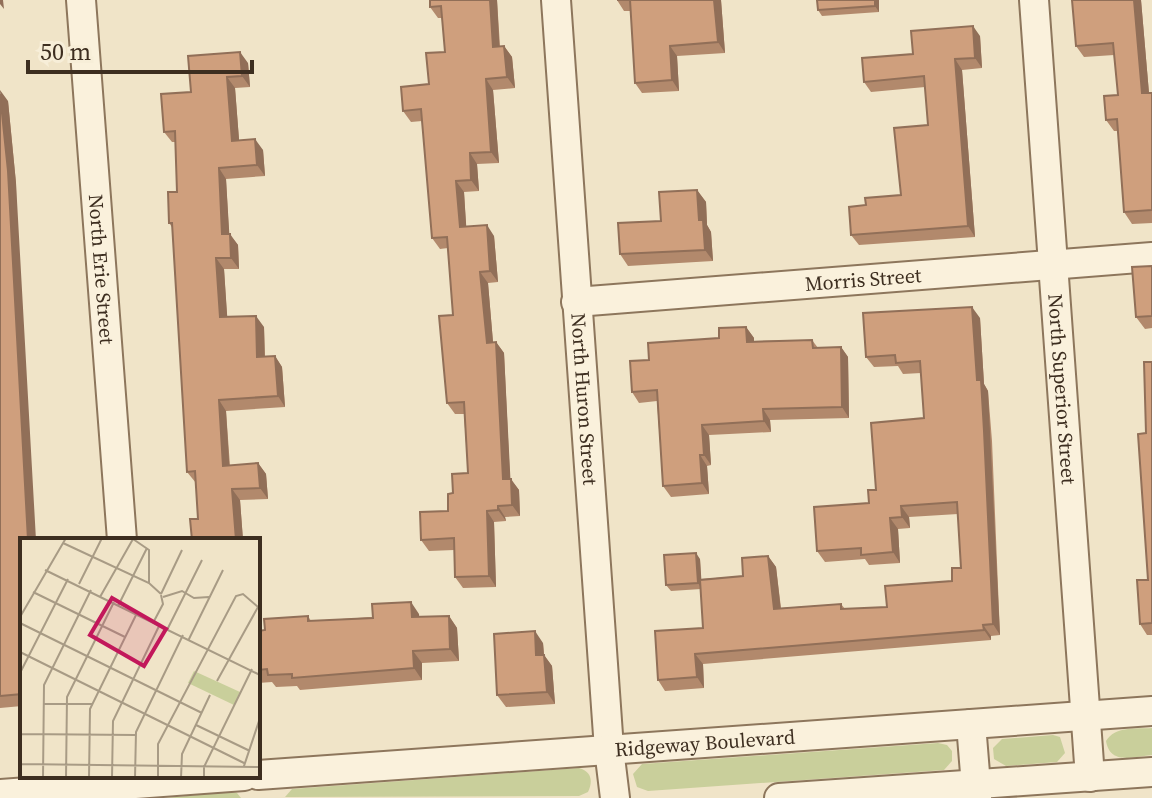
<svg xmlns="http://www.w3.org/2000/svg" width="1152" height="798" viewBox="0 0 1152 798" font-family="'Source Serif 4',serif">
<rect width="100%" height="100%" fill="#f0e4c8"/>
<path fill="#c9cf9b" d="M1152 728V755C1133 757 1110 765 1106 741 1115 726 1136 729 1152 728Z
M1053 735 1060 737 1065 753 1057 762 1006 766 994 759 993 748 1002 739Z
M938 743 947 745 952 751V761L944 770 648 791 637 787 633 774 642 764Z
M579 768C592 772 593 781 588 792L579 796 285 797 292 789Z
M230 792 237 793 241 798H165Z"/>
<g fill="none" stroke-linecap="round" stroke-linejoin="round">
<g stroke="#8d765c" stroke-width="32">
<g id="street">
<path id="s1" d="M81 0 122 540"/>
<path id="s2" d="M556 0 609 749 615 798"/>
<path id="s3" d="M1034 0 1090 777"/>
<path id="s4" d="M576 302 1152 257"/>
<path d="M971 724 977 798"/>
<path id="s5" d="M258 775 1152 711"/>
<path d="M0 794 244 776"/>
<path d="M779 798 1152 772"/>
</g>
</g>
<use href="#street" stroke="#faf1dc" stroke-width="28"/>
</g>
<path fill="#b2896c" d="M497 0 500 46H504L512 57 515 88 493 90 499 163 477 164 479 191 464 192 466 226 494 236 498 282 488 283 493 342H496L504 353 510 479 519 490 520 516 505 517 506 521 494 522 496 587 463 588 455 577 454 550 429 551 421 540 448 511 453 493 468 473 464 414H455L447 403 453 315 448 248 440 249 432 238 422 121 411 122 403 111 429 84 445 52 442 18H438L430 7Z
M617 0H721L725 53 677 56 679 91 642 93 635 83 631 11H624Z
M879 0V12L822 16 818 10Z
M1141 0 1149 93H1152V223L1132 224 1124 212 1118 131H1114L1106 120 1118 95 1114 55 1084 57 1076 46Z
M980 36 982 68 962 70 975 237 859 245 851 235 866 205 901 195 928 125 925 87 871 92 864 82 913 54Z
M248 63 250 87 235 88 239 140 263 150 265 176 226 179 229 234 238 245 239 269H224L227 317 264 327 265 357 275 356 282 367 285 407 226 411 230 466 258 463 266 474 268 499 240 500 243 540H192L198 519 196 483 187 472 172 227 169 223 177 192 175 142H172L164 132 191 92Z
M8 101 16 183 22 540V706L0 708V600Z
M697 190 706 202 707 225 711 232 713 261 628 266 620 254Z
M1152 266V328L1145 329 1136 317Z
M980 318 984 384 988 391 992 441 1000 635 991 636V640L703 664 704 688 665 691 658 680 703 628 701 589 671 591 666 585 700 559 701 579 743 576 768 556 776 567 781 608 841 604 845 609 887 607 952 581 961 568 958 514 909 517 910 528 898 529 900 563 869 565 865 559 825 562 817 551 869 503 876 490 924 418 921 373 903 374 898 366 874 367 866 357Z
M746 327 754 338V341L812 340 818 348 841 347 848 357 849 418 770 420 771 432 709 435 711 465 707 466 709 494 671 497 663 486 657 401 639 403 632 392 649 360 719 338Z
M1152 362V635H1147L1140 624 1148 580 1146 433Z
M419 614V617L449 616 457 628 459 661 422 663V680L300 690 297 686 276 687 272 682 258 683V631L265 630 308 616 311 621Z
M543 643 544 655 552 666 555 704 506 707 497 695Z"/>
<path fill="#916f58" d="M0 0H3L4 9 0 4Z
M490 0H497L500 58 493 47Z
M714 0H721L725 53 718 42Z
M875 0H879V12L875 6Z
M1134 0H1141L1150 105 1142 93Z
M973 26 980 36 982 68 975 58Z
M504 46 512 57 515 88 507 77Z
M670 46 677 56 679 91 672 80Z
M240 52 248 63 250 87 242 76Z
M955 59 962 70 975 237 968 226Z
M227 77 235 88 240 152 232 141Z
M486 79 493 90 499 163 491 152Z
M0 90 8 101 16 183 36 540H28Z
M255 139 263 150 265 176 257 165Z
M470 153 477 164 479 191 471 180Z
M219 168 226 179 230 245 222 234Z
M456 181 464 192 467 238 460 227Z
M697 190 706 202 707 225 711 232 713 261 705 250 699 220Z
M487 225 494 236 498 282 490 271Z
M230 234 238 245 239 269 231 258Z
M216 258 224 269 228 328 220 317Z
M480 272 488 283 494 354 487 343Z
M972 307 980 318 984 384 988 391 1000 635 993 624Z
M256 316 264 327 265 368 257 357Z
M746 327 754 338V352L747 342Z
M496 342 504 353 511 490 503 479Z
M841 347 848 357 849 418 842 407Z
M275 356 282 367 285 407 278 396Z
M219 400 226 411 230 477 223 466Z
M763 409 770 420 771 432 764 421Z
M702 425 709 435 711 465 704 455Z
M700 455 707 466 709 494 702 483Z
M258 463 266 474 268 499 260 488Z
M511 479 519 490 520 516 512 505Z
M232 489 240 500 243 540H236Z
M498 506 505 517 506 521 498 510Z
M901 506 909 517 910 528 902 517Z
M487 511 494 522 496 587 489 576Z
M890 518 898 529 900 563 893 552Z
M696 553 700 559 702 589 698 583Z
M768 556 776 567 782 620 774 609Z
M411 602 419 614 420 629 412 617Z
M449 616 457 628 459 661 450 649Z
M983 625 991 636V640L984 630Z
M535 631 543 643 545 667 536 655Z
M413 651 422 663V680L414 668Z
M695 654 703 664 704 688 697 677Z
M544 655 552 666 555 704 547 692Z"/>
<path fill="#cf9f7d" stroke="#916f58" stroke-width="2" d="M430 0H490L493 47 504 46 507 77 486 79 491 152 470 153 471 180 456 181 460 227 487 225 490 271 480 272 487 343 496 342 503 479H511L512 505 498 506V510L487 511 489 576 455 577 454 538 421 540 420 512 448 511V494L453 493 452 474 468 473 464 402 447 403 439 316 453 315 447 237 432 238 421 109 403 111 401 87 429 84 426 53 445 52 441 6 430 7Z
M617 0H714L718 42 670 46 672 80 635 83 630 0Z
M817 0H875V6L818 10Z
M1072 0H1134L1142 93H1152V210L1124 212 1117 119 1106 120 1104 96 1118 95 1113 43 1076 46Z
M973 26 975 58 955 59 968 226 851 235 849 207 866 205 865 198 901 195 894 128 928 125 924 76 864 82 862 58 913 54 911 31Z
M240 52 242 76 227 77 232 141 255 139 257 165 219 168 222 234H230L231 258H216L220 317 256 316 257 357 275 356 278 396 219 400 223 466 258 463 260 488 232 489 236 540H192L190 519H198L195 471 187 472 172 223H169L168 192H177L175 131 164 132 161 94 191 92 188 56Z
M0 94 8 171 28 540H22V694L0 696Z
M697 190 699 220H703L705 250 620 254 618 223 661 221 659 192Z
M1152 266V316L1136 317 1132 267Z
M972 307 977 380H981L984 431 993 624 983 625 984 630 695 654 697 677 658 680 655 631 703 628 700 580 743 576 742 558 768 556 774 609 841 604V609L887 607 885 586 952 581V568H961L957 502 901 506 902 517 890 518 893 552 861 555V548L817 551 814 507 869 503 868 490H876L871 423 924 418 920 361 896 363 895 355 866 357 863 313Z
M746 327 747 342 812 340 813 348 841 347 842 407 763 409 764 421 702 425 704 455H700L702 483 663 486 657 390 632 392 630 361 649 360 648 343 719 338V328Z
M1144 362H1152V623L1140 624 1137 580H1148L1138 434 1146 433Z
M696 553 698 583 666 585 664 555Z
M411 602 412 617 449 616 450 649 413 651 414 668 292 678V674L268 675 267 669 258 670V631L265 630 264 619 308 616V621L373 618 372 604Z
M535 631 536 655H544L547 692 497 695 494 634Z"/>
<g text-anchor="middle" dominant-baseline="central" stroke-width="8" stroke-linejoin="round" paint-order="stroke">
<g font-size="20" fill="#3d2e20" stroke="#f7eed8">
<text stroke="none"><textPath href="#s1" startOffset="270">North Erie Street</textPath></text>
<text stroke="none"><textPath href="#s4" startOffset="288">Morris Street</textPath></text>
<text stroke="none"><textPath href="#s3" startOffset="390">North Superior Street</textPath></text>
<text stroke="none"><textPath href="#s2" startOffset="400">North Huron Street</textPath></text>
<text stroke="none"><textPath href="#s5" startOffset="448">Ridgeway Boulevard</textPath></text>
</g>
</g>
<g transform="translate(20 538)">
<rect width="240" height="240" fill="#f0e4c8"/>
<path d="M174 133 220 154 214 167 168 145Z" fill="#c9cf9b"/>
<path fill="none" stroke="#a89b85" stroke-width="2" d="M113 1 129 12V45M43 5 129 45 141 56M25 32 240 137M59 46 82 0M13 54 105 99M141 56 162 12M80 59 113 1M143 59 162 53 174 60 189 59M98 68 127 10M0 79 46 0M0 85 182 175M133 85 143 66 141 57M147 92 182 22M168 103 203 32M0 114 224 225M0 135 48 41M24 166H72M176 187 230 213M0 196 115 197M0 226V135M224 228 240 180M0 233V226L240 229M23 240 24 147 71 52M46 240 47 159 94 64M69 240 70 171 117 75M92 240 93 183 140 86M115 240 116 194 163 97M138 240V206L216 58 223 56 238 69 197 143M161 240 162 216 190 157M184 240V229L232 131"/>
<path fill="#c2185b" fill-opacity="0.15" stroke="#c2185b" stroke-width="4" d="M92 60 146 91 124 128 70 97Z"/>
<rect width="240" height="240" fill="none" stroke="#3d2e20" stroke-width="4"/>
</g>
<path d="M28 60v12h224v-12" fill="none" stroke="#3d2e20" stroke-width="4"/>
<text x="40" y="60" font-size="24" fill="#3d2e20" stroke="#f7eed8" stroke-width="6" paint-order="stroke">50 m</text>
</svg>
